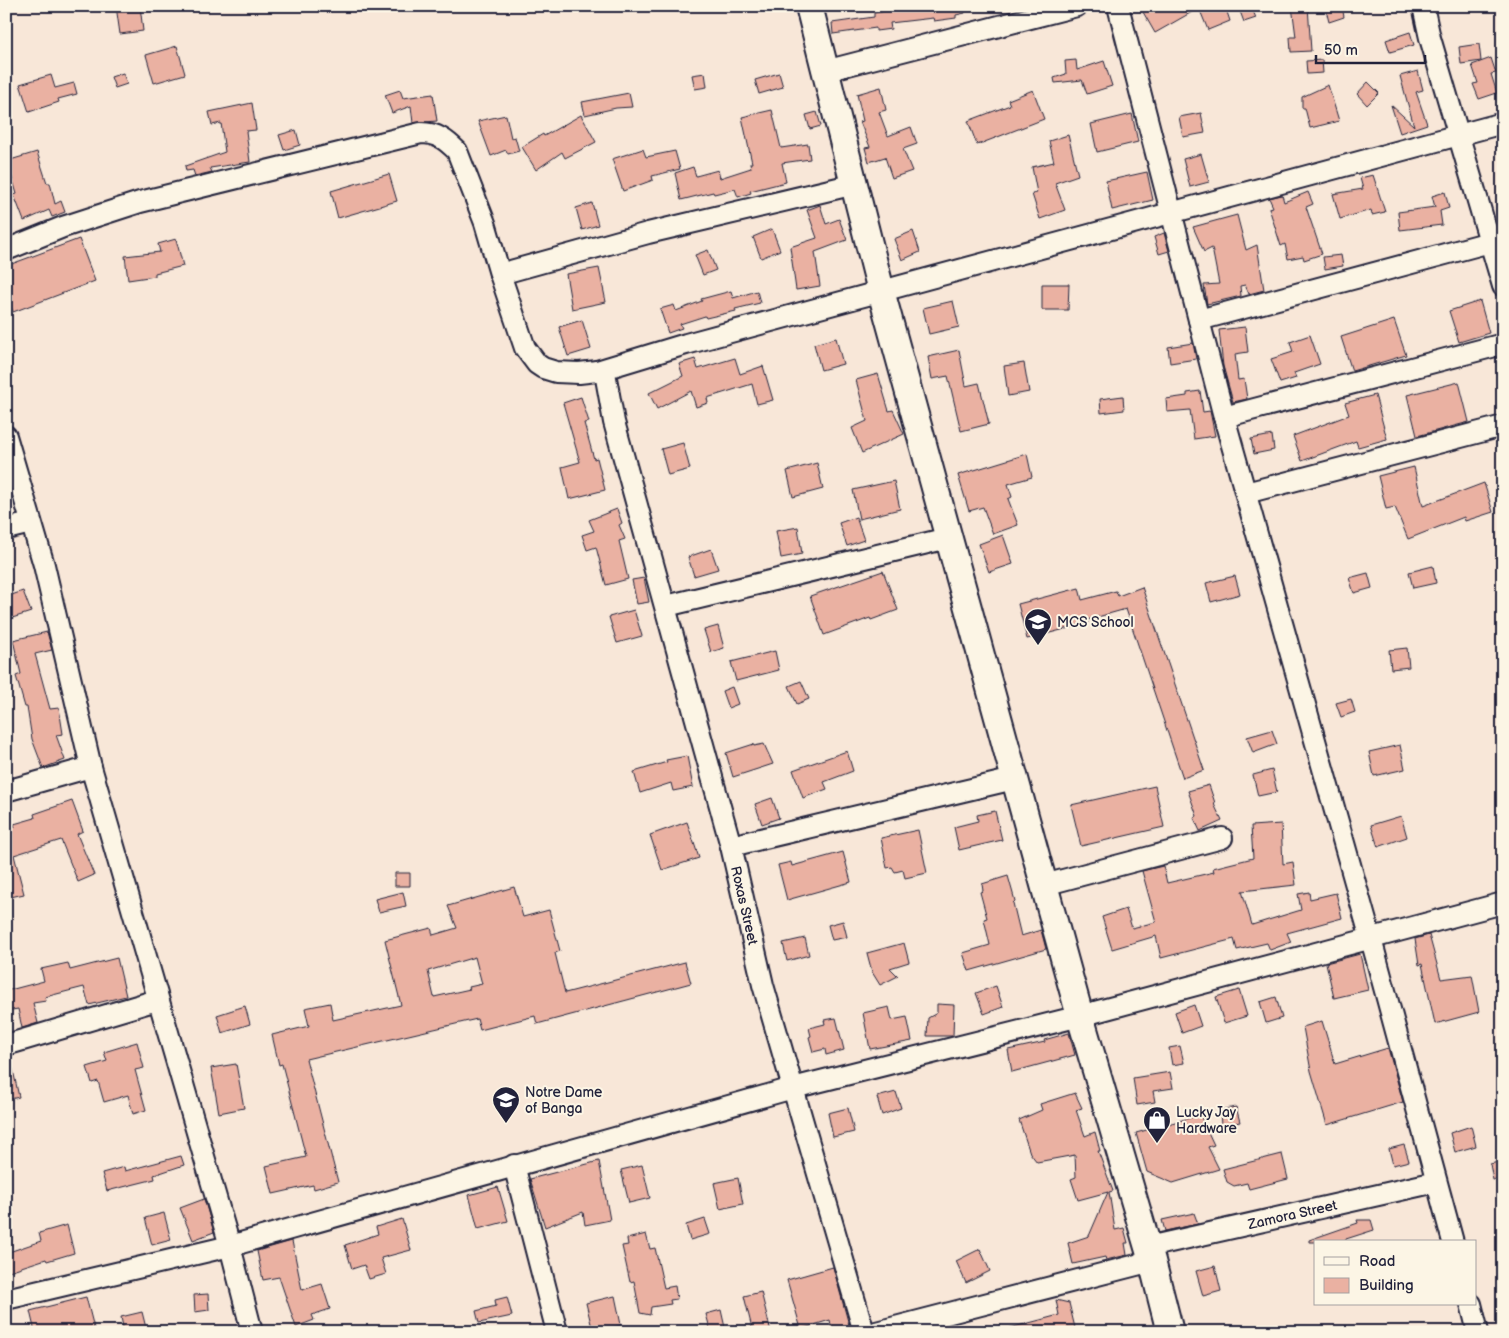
<svg xmlns="http://www.w3.org/2000/svg" width="1509" height="1338" viewBox="0 0 1509 1338" font-family="'Balsamiq Sans',sans-serif">
<rect width="100%" height="100%" fill="#f8e7d8"/>
<filter id="ink" filterUnits="userSpaceOnUse"><feTurbulence type="fractalNoise" baseFrequency=".02" numOctaves="2"/><feDisplacementMap in="SourceGraphic" scale="10" xChannelSelector="R" yChannelSelector="G"/><feConvolveMatrix kernelMatrix="1 2 1 2 8 2 1 2 1" color-interpolation-filters="sRGB"/></filter>
<g filter="url(#ink)">
<path fill="#eab1a2" stroke="#22223b" fill-rule="evenodd" d="M116 6H140L143 31 120 34Z
M918 6H964L965 13 956 15V18L934 21 933 18 890 23 891 29 876 31V28L833 34 832 23 874 17V13Z
M1154 6H1156L1159 11 1168 6H1225L1230 21 1208 30 1199 8 1155 33 1143 12Z
M1238 6H1251L1256 18 1244 22Z
M1292 6H1308L1311 51 1291 52 1290 37H1296Z
M1325 6H1342L1344 17 1329 22Z
M1410 32 1414 45 1390 52 1386 40Z
M1479 44 1481 61 1461 64 1459 47Z
M177 46 185 74 154 83 146 55Z
M1491 58 1496 73 1491 74 1497 93 1479 99 1473 84 1478 83 1472 65Z
M1076 60 1077 70 1104 61 1112 86 1087 94 1082 80 1055 83 1054 78 1066 74 1065 61Z
M1322 60 1323 73 1307 74 1306 61Z
M1418 71 1423 90 1416 92 1427 124 1400 133 1391 105 1414 126 1400 76Z
M123 73 127 84 115 88 111 77Z
M705 73 707 87 695 89 692 75Z
M779 73 783 87 759 94 755 80Z
M51 75 55 88 74 83 77 94 58 99 59 102 29 112 20 84Z
M1368 82 1379 93 1367 105 1357 94Z
M1328 85 1339 121 1310 128 1305 108H1302V97Z
M881 87 886 110 879 112 888 136 911 127 917 144 903 149 912 171 892 178 885 157 869 162 865 148 870 147 860 122 863 121 857 94Z
M400 90 403 98 433 94 437 121 413 123 411 106 392 113 385 95Z
M1033 90 1044 119 977 145 968 121 1010 105 1008 100Z
M629 93 632 107 616 108 585 115 582 102Z
M252 103 256 130 246 131 250 162 210 168 212 172 195 176 193 170 186 171 185 166 225 152 221 123 212 125 209 112Z
M772 110 781 148 808 144 810 159 782 163 786 182 750 191 751 193 738 197 735 189 714 194 713 192 681 200 675 173 693 167 696 176 718 170 720 178 751 168 750 163H752L742 117Z
M817 112 821 126 810 129 806 115Z
M1201 113 1205 133 1183 137 1179 117Z
M1132 114 1138 142 1097 152 1091 124Z
M506 115 511 138 515 137 519 151 508 154 506 150 491 156 478 121Z
M581 115 596 142 565 158 562 152 536 170 522 147 543 134 544 136Z
M296 130 300 145 284 150 279 135Z
M1068 135 1078 175 1055 183 1065 210 1040 219 1032 194 1037 193 1032 167 1054 162 1049 141Z
M643 149 646 157 675 151 680 169 652 176 653 180 623 191 612 159Z
M37 152 47 183H50L55 204 61 201 65 212 52 217 49 210 24 221 14 195 17 194 7 161Z
M1201 154 1209 182 1190 187 1183 159Z
M1147 172 1153 200 1112 210 1106 181Z
M389 174 397 201 338 218 331 191Z
M1373 175 1385 212 1372 215 1371 210 1340 219 1333 194 1363 189 1360 178Z
M1308 192 1313 204 1306 207 1322 254 1304 260 1303 256 1288 259 1285 244 1281 246 1269 208 1273 207 1269 198 1282 195 1284 202Z
M1445 192 1449 208 1440 211 1442 225 1400 230 1398 212 1435 207 1432 196Z
M592 203 598 225 582 230 576 208Z
M820 205 826 224 839 219 847 240 815 252 820 286 796 290 790 247 817 238 807 210Z
M1237 215 1246 250 1257 245 1264 290 1249 294 1245 285 1240 286 1241 296 1207 304 1204 285 1219 284 1212 248 1204 252 1193 227Z
M772 229 780 250 761 258 753 237Z
M913 231 920 252 902 260 894 239Z
M1164 233 1169 251 1159 254 1154 237Z
M79 239 95 281 13 312 6 294V266Z
M176 239 183 266 155 273V276L128 280 125 256 160 252 158 244Z
M708 250 716 270 703 275 695 255Z
M1341 255 1343 266 1325 269 1323 257Z
M599 268 606 302 572 309 566 274Z
M1042 284H1069L1068 310H1042Z
M731 291 733 298 757 291 760 303 735 309 736 311 706 318 705 316 680 324 682 328 668 333 660 309 674 305 676 311 702 301 701 299Z
M953 301 959 327 929 334 923 308Z
M1480 301 1489 333 1459 342 1449 311Z
M582 320 591 349 568 356 559 327Z
M1394 320 1406 355 1352 371 1341 337Z
M1245 327 1248 352 1235 354 1238 380 1244 379 1247 399 1233 402 1223 366 1219 330Z
M1310 335 1320 364 1294 373 1296 378 1280 383 1271 359 1293 352 1290 342Z
M836 338 843 364 821 370 814 344Z
M1193 343 1196 359 1170 363 1168 347Z
M959 350 966 386 979 383 989 424 961 431 948 376 932 379 928 357Z
M735 358 740 374 763 366 773 400 757 404 752 384 707 398 708 403 696 407 691 391 657 409 649 393 683 376 679 364 695 359 698 369Z
M1024 363 1029 392 1008 396 1004 366Z
M878 374 889 411 893 410 904 434 862 453 852 428 867 421 856 380Z
M1459 382 1469 422 1417 436 1407 395Z
M1200 391 1203 412 1210 411 1215 436 1194 439 1190 410 1167 412 1166 399 1187 396V393Z
M1375 395 1387 439 1358 447 1356 441 1302 461 1293 436 1349 415 1345 403Z
M1123 396 1124 410 1101 413 1100 399Z
M581 397 589 422 584 423 594 459 597 458 605 490 569 499 562 467 580 462 563 403Z
M1272 435 1274 450 1254 454 1251 439Z
M683 443 690 469 668 475 661 449Z
M1027 454 1032 477 1008 484 1012 497 1008 499 1018 525 993 534 983 507 969 511 958 475Z
M817 463 823 489 793 497 787 471Z
M1414 467 1423 506 1484 483 1493 512 1465 521 1464 517 1408 539 1395 507 1386 509 1378 476Z
M894 481 900 509 859 519 853 490Z
M617 509 622 523 619 525 625 539 619 541 628 579 606 585 596 547 587 550 582 535 594 531 589 520Z
M856 517 864 540 847 546 839 523Z
M798 527 802 554 781 558 776 531Z
M1003 535 1013 564 989 572 979 544Z
M711 549 718 569 694 576 688 557Z
M1433 566 1436 583 1413 588 1409 572Z
M883 571 898 610 871 620 870 618 824 635 810 596Z
M1368 573 1372 588 1354 593 1349 578Z
M1235 576 1240 594 1211 602 1206 583Z
M644 578 649 602 637 604 632 580Z
M1142 587 1204 770 1183 778 1126 609 1087 620 1088 623 1027 639 1018 604 1079 588 1082 600 1116 591 1118 596Z
M23 591 31 612 6 620V597Z
M634 610 642 636 617 643 609 617Z
M718 626 724 648 711 652 704 630Z
M47 632 52 650 35 654 50 709 59 708 63 734 56 735 65 760 43 768 32 739 27 707H25L16 676 21 674 13 640Z
M1407 648 1409 667 1391 669 1389 650Z
M775 651 779 670 736 681 731 662Z
M801 681 809 699 797 704 789 686Z
M732 687 738 704 728 708 722 691Z
M1351 699 1355 712 1341 717 1336 703Z
M1272 730 1277 744 1253 753 1247 737Z
M754 744V746L764 744 773 764 733 777 726 753Z
M1400 745 1405 769 1374 776 1369 752Z
M847 751 853 771 824 782 827 789 803 798 793 770Z
M687 756 693 787 673 791 671 783 640 793 634 772 667 762 666 760Z
M1272 770 1277 792 1258 796 1253 775Z
M1209 785 1215 803 1214 804 1222 821 1200 831 1194 818 1197 816 1188 791Z
M1155 786 1164 827 1081 846 1071 805Z
M772 798 779 818 762 824 755 804Z
M72 801 83 831 77 834 94 875 78 882 61 840 14 855 24 894 6 898V829L15 827 14 824 35 818 34 814Z
M995 811 1002 840 959 850 954 827 978 821 977 815Z
M1401 816 1407 837 1378 847 1371 825Z
M687 822 699 858 662 870 650 835Z
M1281 824 1283 864 1293 862 1296 885 1242 891 1252 925 1301 910 1298 894 1309 892 1310 899 1336 893 1342 918 1287 933 1291 942 1270 950 1267 943 1237 950 1234 939 1161 958 1156 936 1112 949 1102 917 1126 909 1132 928 1156 922 1142 871 1163 866 1167 883 1214 872 1213 868 1253 858 1251 826Z
M918 830 927 873 905 878 903 870 895 872 892 867 887 868 881 838Z
M843 852 851 882 787 900 778 865 791 862 792 866Z
M395 873H410V886H395Z
M1008 876 1015 901 1013 903 1021 936 1041 930 1046 949 969 971 963 953 990 945 984 919 987 918 980 892 983 891 982 884Z
M514 887 523 917 549 910 560 951 555 953 565 993 685 962 691 983 537 1024 535 1016 480 1030 477 1019 306 1059 338 1182 314 1189 313 1185 273 1194 266 1166 306 1157 282 1064 279 1065 272 1035 309 1026 305 1008 330 1003 333 1020 401 1005 385 940 431 928 433 935 457 928 448 906ZM475 957 482 984 469 987 470 989 434 997 428 971Z
M403 892 406 906 379 912 375 899Z
M843 921 847 937 832 940 828 925Z
M1429 935 1441 979 1472 975 1479 1012 1435 1024 1422 964 1419 965 1415 939Z
M805 938 809 955 787 961 783 943Z
M904 943 909 962 890 968 898 976 880 985 872 972 867 953Z
M1360 954 1368 990 1334 998 1326 963Z
M117 958 126 996 89 1005 84 987 45 997 46 1001 33 1003 38 1023 22 1028 18 1009 6 1011V991L44 981 41 969 68 963 70 970Z
M996 986 1003 1007 984 1014 976 993Z
M1239 990 1247 1016 1224 1023 1216 997Z
M1276 997 1282 1018 1266 1023 1260 1002Z
M937 1004 954 1005 953 1036H927L928 1018 937 1013Z
M1194 1005 1201 1026 1182 1033 1175 1012Z
M245 1006 250 1024 222 1033 217 1015Z
M889 1007 892 1020 907 1017 912 1041 870 1049 863 1013Z
M836 1018 844 1050 826 1055 825 1049 813 1052 809 1037 811 1036 809 1028 825 1024 824 1020Z
M1322 1021 1335 1064 1388 1048 1403 1102 1327 1125 1311 1071 1303 1027Z
M1069 1033 1075 1055 1012 1072 1008 1050 1045 1042 1044 1040Z
M137 1042 144 1068 135 1070 146 1110 133 1114 128 1095 104 1102 98 1081 92 1083 87 1067 107 1061 104 1052Z
M1180 1046 1184 1063 1172 1065 1169 1048Z
M6 1061H11L19 1097 6 1100Z
M236 1064 244 1108 219 1113 211 1068Z
M1170 1072 1173 1088 1153 1091 1155 1102 1137 1105 1133 1078Z
M896 1092 901 1108 882 1115 877 1097Z
M1075 1093 1082 1108 1076 1110 1085 1136 1095 1132 1100 1151H1098L1113 1191 1109 1192 1115 1230 1124 1228 1128 1243H1125L1127 1255 1106 1260 1105 1257 1073 1264 1068 1243 1089 1236 1108 1192 1078 1200 1071 1179 1076 1177 1075 1155 1037 1162 1030 1153 1019 1120 1042 1110 1040 1104Z
M1236 1107 1240 1122 1221 1126 1220 1110Z
M848 1108 854 1132 833 1137 828 1113Z
M1200 1115 1214 1145 1208 1147 1219 1169 1173 1183 1147 1172 1136 1133Z
M1471 1126 1476 1146 1455 1152 1450 1133Z
M1404 1145 1409 1161 1393 1165 1389 1149Z
M1282 1154 1288 1179 1249 1189 1247 1183 1234 1186 1227 1182 1223 1169Z
M181 1156 184 1165 154 1175 155 1179 107 1191 102 1173 124 1167 125 1171Z
M599 1161 610 1220 585 1225 583 1212 545 1227 530 1179Z
M1503 1161V1178L1493 1180 1490 1164Z
M642 1165 650 1198 629 1203 621 1170Z
M738 1178 743 1204 720 1209 714 1183Z
M498 1187 508 1221 478 1229 469 1195Z
M204 1199 214 1232 193 1240 180 1208Z
M164 1213 171 1240 152 1245 145 1218Z
M1194 1213 1198 1224 1165 1231 1162 1220Z
M402 1219 411 1250 381 1258 386 1274 369 1279 364 1265 352 1269 345 1245 378 1234 376 1227Z
M705 1219 710 1234 690 1240 686 1225Z
M1357 1220H1371L1374 1230 1346 1239V1242H1309V1240L1358 1223Z
M67 1225 74 1253 47 1261 46 1259 6 1272V1253L41 1241 39 1233Z
M646 1234 650 1249 655 1248 664 1288 675 1286 677 1299 670 1300 671 1304 651 1307 650 1315 640 1313 634 1281 630 1282 622 1246 628 1245 627 1239Z
M292 1241 302 1290 322 1284 330 1309 312 1315 314 1320 296 1327 279 1277 263 1280 257 1251Z
M980 1249 990 1271 966 1283 956 1261Z
M1215 1266 1221 1291 1203 1296 1196 1271Z
M833 1267 849 1325 832 1330 830 1320 801 1329 787 1280Z
M761 1292 771 1332H753L744 1296Z
M208 1294 209 1310 195 1312 194 1295Z
M615 1296 621 1325 593 1332 586 1303Z
M86 1297 95 1332H35L30 1311Z
M507 1297 512 1316 479 1323 476 1311 496 1306 495 1300Z
M1056 1300 1069 1303 1076 1332H1011L1010 1328 1059 1315Z
M721 1310 726 1332H711L706 1314Z
M142 1312 147 1332H124L121 1317Z"/>
<g fill="none" stroke-linecap="round" stroke-linejoin="round">
<g stroke="#22223b" stroke-width="24">
<g id="minor">
<path d="M1118 6 1224 417 1371 939 1453 1242"/>
<path d="M1423 6 1430 38 1503 286"/>
<path d="M825 71 1077 6"/>
<path id="s1" d="M6 250 63 227 140 202 421 133C437 133 446 140 457 151L485 223 500 274 525 348 537 364 543 368 556 372 579 373 597 371 602 373 606 378 614 422 731 846 763 985 864 1332"/>
<path d="M500 274 648 233 855 184"/>
<path d="M1199 320 1490 242"/>
<path d="M597 371 686 344 1503 123"/>
<path d="M1224 417 1503 344"/>
<path d="M6 436 44 565 91 767 230 1246 252 1332"/>
<path d="M1246 493 1503 426"/>
<path d="M6 529 31 523"/>
<path d="M666 606 948 538"/>
<path d="M6 791 91 767"/>
<path d="M731 846 1014 779"/>
<path d="M1044 885 1222 838"/>
<path d="M6 1045 157 1000"/>
<path d="M514 1165 557 1332"/>
<path id="s2" d="M1148 1247 1436 1182"/>
<path d="M6 1299 230 1246 793 1088 1080 1016 1503 903"/>
<path d="M1471 1304 1478 1332"/>
<path d="M876 1332 1152 1261"/>
</g>
</g>
<g stroke="#22223b" stroke-width="30">
<path id="major" d="M809 6 881 291 1080 1016 1152 1261 1170 1332"/>
</g>
<use href="#minor" stroke="#fcf5e5" stroke-width="20"/>
<use href="#major" stroke="#fcf5e5" stroke-width="26"/>
</g>
</g>
<defs>
<g id="school-pin" transform="scale(1.4375)"><path d="M0 17L-7.5 6A9.5 9.5 0 1 1 7.5 6Z" fill="#22223b" stroke="#fcf5e5"/><path d="M0-5L7-2L0 1L-7-2ZM-4 1L0 2.5L4 1V4Q0 6-4 4Z" fill="#fff"/></g>
<g id="shop-pin" transform="scale(1.4375)"><path d="M0 17L-7.5 6A9.5 9.5 0 1 1 7.5 6Z" fill="#22223b" stroke="#fcf5e5"/><path d="M-5-2.5h2.3a2.7 3.5 0 0 1 5.4 0H5L5.5 6h-11ZM-1.5-2.5h3a1.5 2.3 0 0 0-3 0Z" fill="#fff"/></g>
</defs>
<g fill-rule="evenodd">
<use href="#school-pin" x="1038" y="622"/>
<use href="#school-pin" x="506" y="1100"/>
<use href="#shop-pin" x="1157" y="1120"/>
</g>
<g text-anchor="middle" dominant-baseline="central" stroke-width="4" stroke-linejoin="round" paint-order="stroke">
<g font-size="14" fill="#22223b" stroke="#fcf5e5" text-anchor="start">
<text x="1057" y="622">MCS School</text>
<text x="525" y="1092">Notre Dame<tspan x="525" dy="16">of Banga</tspan></text>
<text x="1176" y="1112">Lucky Jay<tspan x="1176" dy="16">Hardware</tspan></text>
</g>
<g font-size="14" fill="#22223b" stroke="#fcf5e5">
<text stroke="none"><textPath href="#s1" startOffset="1321">Roxas Street</textPath></text>
<text stroke="none"><textPath href="#s2" startOffset="148">Zamora Street</textPath></text>
</g>
</g>
<rect width="1509" height="1338" fill="none" stroke="#fcf5e5" stroke-width="25"/>
<rect x="12" y="12" width="1484" height="1313" fill="none" stroke="#22223b" stroke-width="2" filter="url(#ink)"/>
<rect x="1314" y="1240" width="162" height="65" fill="#fcf5e5" stroke="#a5a1a1"/>
<rect x="1324" y="1257" width="25" height="8" fill="#fcf5e5" stroke="#a5a1a1"/>
<text x="1359" y="1266" font-size="15" fill="#22223b">Road</text>
<rect x="1324" y="1278" width="25" height="15" fill="#eab1a2" stroke="#a5a1a1"/>
<text x="1359" y="1290" font-size="15" fill="#22223b">Building</text>
<path d="M1316 55v8h109v-8" fill="none" stroke="#22223b" stroke-width="2.5"/>
<text x="1324" y="55" font-size="15" fill="#22223b" stroke="#fcf5e5" stroke-width="4" paint-order="stroke">50 m</text>
</svg>
